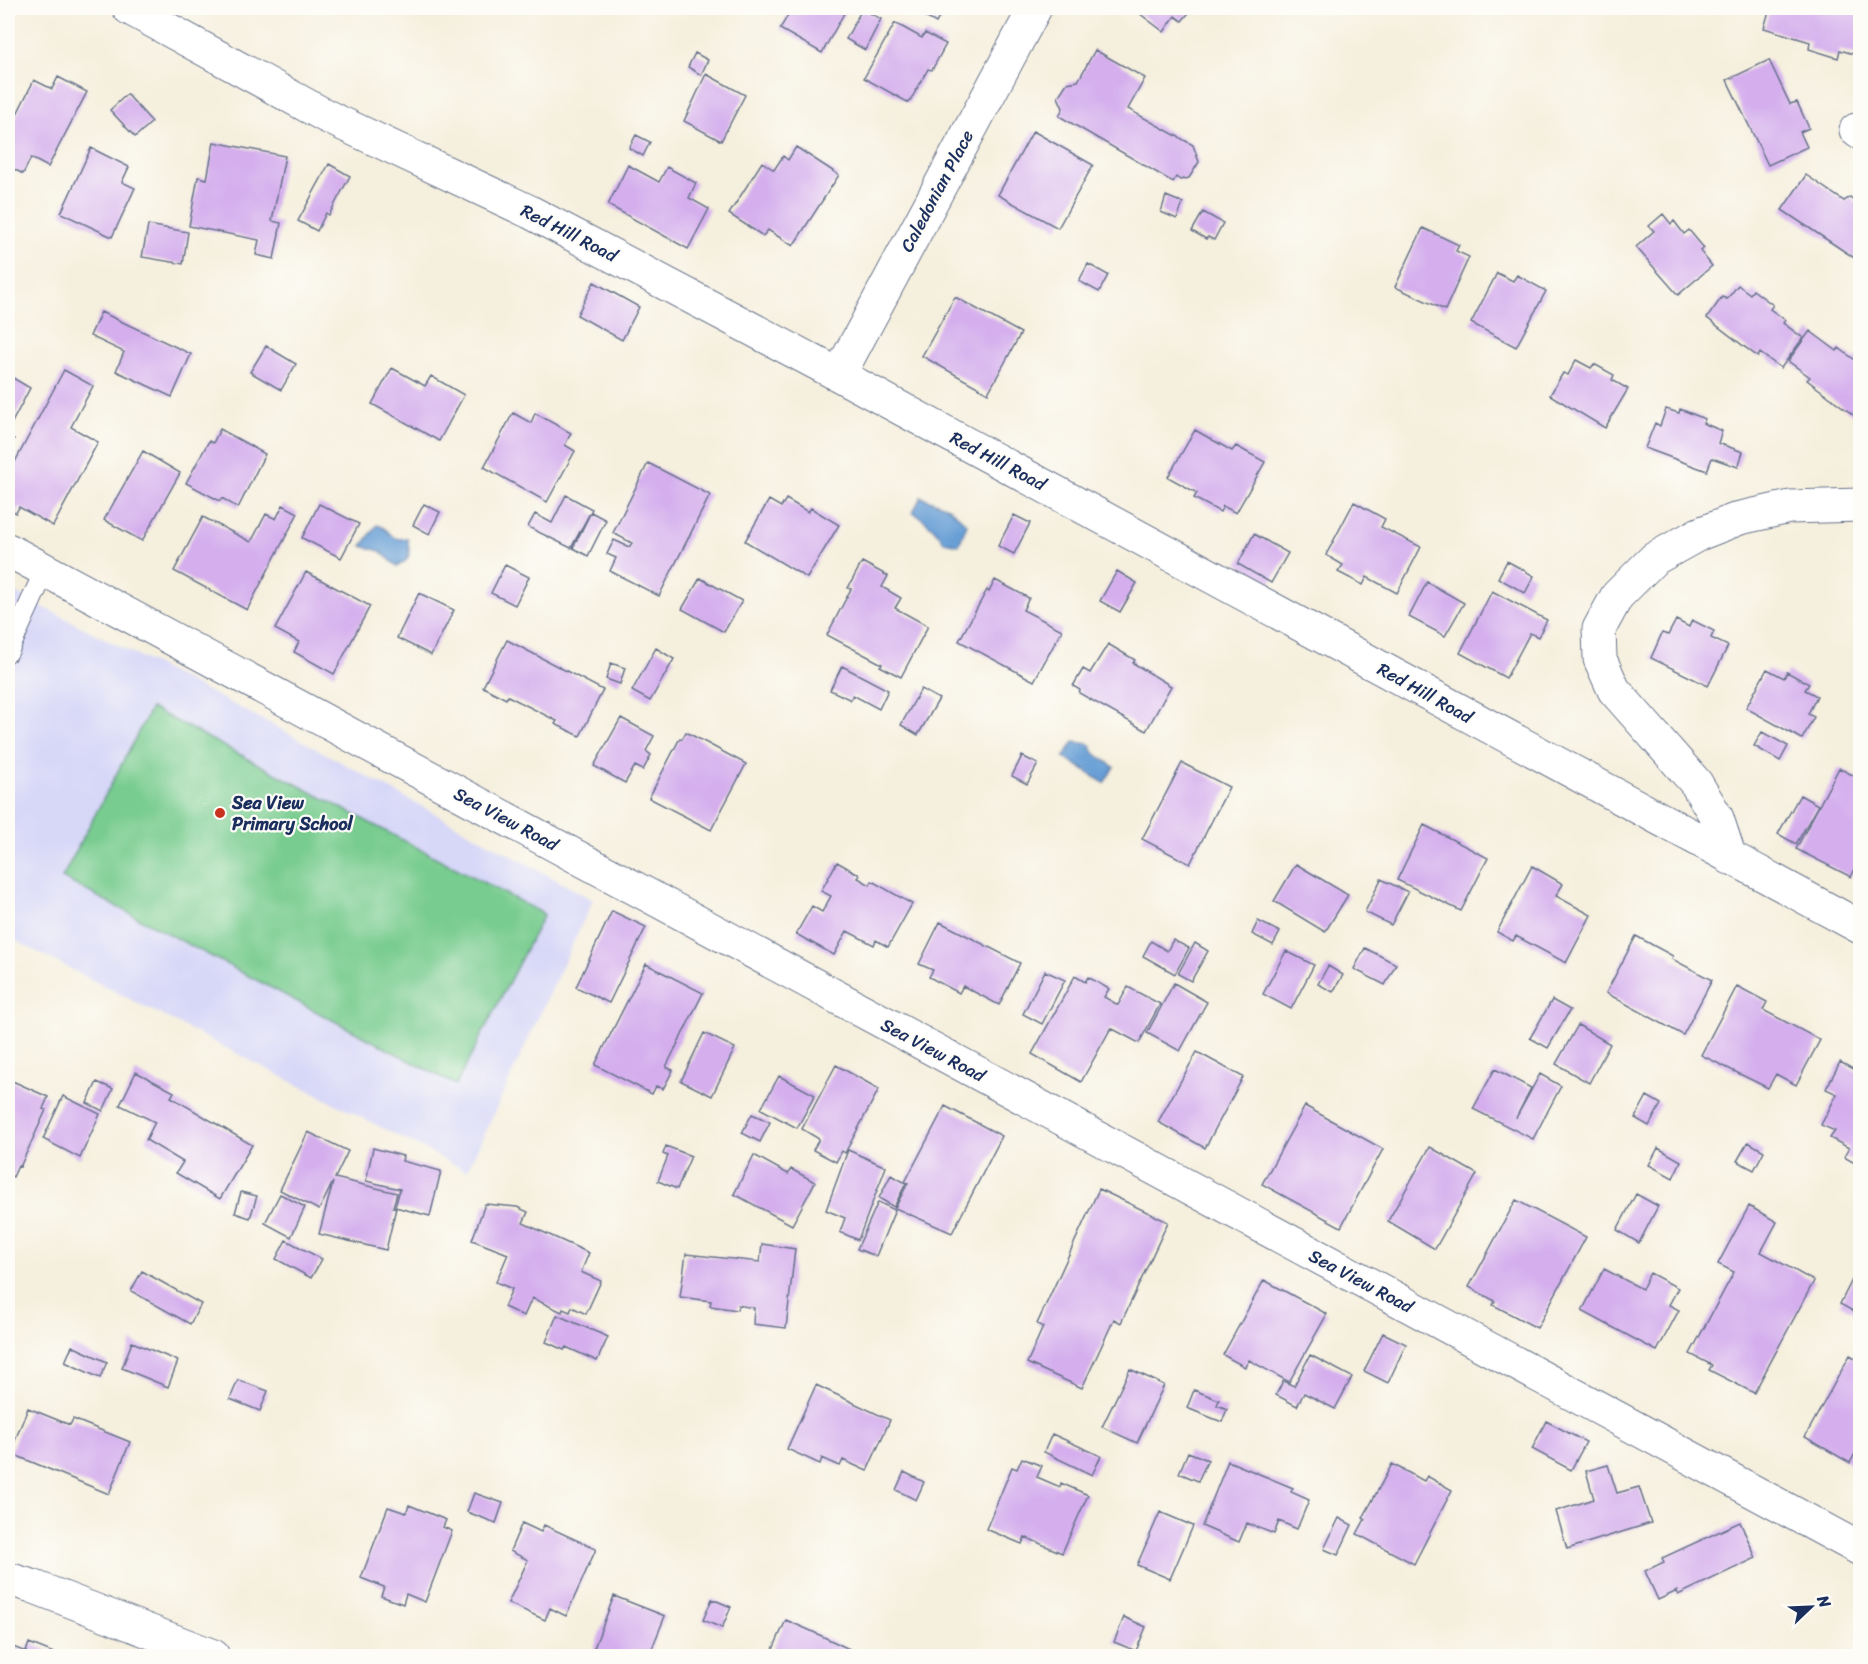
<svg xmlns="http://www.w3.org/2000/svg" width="1868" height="1664" viewBox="0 0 1868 1664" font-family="Sriracha,sans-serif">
<rect width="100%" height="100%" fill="#fdfcf7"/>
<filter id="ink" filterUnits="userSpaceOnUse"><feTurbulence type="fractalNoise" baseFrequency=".0167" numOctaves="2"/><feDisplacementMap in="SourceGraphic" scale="12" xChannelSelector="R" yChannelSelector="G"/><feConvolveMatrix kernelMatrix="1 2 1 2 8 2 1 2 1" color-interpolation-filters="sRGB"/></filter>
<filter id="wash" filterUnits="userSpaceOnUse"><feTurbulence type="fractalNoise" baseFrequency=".008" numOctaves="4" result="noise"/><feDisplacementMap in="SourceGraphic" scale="24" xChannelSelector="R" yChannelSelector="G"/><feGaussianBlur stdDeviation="1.35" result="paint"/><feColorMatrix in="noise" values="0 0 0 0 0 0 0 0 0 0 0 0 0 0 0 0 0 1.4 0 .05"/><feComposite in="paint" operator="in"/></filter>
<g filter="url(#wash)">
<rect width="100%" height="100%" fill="#f5efdd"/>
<path fill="#d7d7f8" d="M8 589 273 725 593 900 467 1171 8 937Z"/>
<path fill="#78cc8f" stroke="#4a7e76" stroke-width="1.5" d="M151 708 544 914 456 1085 62 878Z"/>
<path fill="#679fd5" stroke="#41679a" stroke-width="1.5" d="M921 497 948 507 967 524 959 545 944 542C937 529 925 520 913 512Z
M377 525C393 529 387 542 407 538 410 552 412 560 397 566L380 551 362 546Z
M1074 742 1089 744 1094 753 1114 767 1104 783 1064 757Z"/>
<g id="blocks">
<path fill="#d4aeed" d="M792 8H847L822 53 780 29Z
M909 8H944L936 23Z
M1136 8H1193L1182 21 1175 16 1164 32 1135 10Z
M1770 8H1860V45L1857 55 1840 50 1838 58 1809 49 1810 42 1764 28Z
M862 9 881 19 865 50 846 39Z
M895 23 922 38 925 33 946 44 932 70 928 69 909 103 864 78Z
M1095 50 1145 78 1128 109 1193 145 1199 162 1189 178 1180 180 1176 177 1173 182 1059 116 1063 108 1058 97 1067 83 1078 81Z
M695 53 708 60 701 75 688 67Z
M1769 60 1790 104 1797 102 1809 128 1800 132 1807 147 1768 165 1727 80Z
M706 74 745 95 721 141 684 121Z
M58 77 87 92 48 167 31 158 23 174 8 166V132L34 80 52 89Z
M127 94 152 122 135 137 110 110Z
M1033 131 1093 165 1058 228 998 195Z
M636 135 650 142 643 156 629 148Z
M214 142 285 156 272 221 281 223 274 259 256 255 259 240 189 226 198 177 207 179Z
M796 147 839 175 793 246 768 230 763 236 729 214 762 162 774 170 783 156 788 160Z
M91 148 129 167 122 182 135 188 112 237 61 213Z
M329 164 350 176 329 215 326 213 317 231 298 221Z
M628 165 659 182 667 167 696 183 689 198 709 209 688 249 608 205Z
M1806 175 1844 201 1850 197 1860 205 1859 261 1782 210Z
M1166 196 1183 203 1177 219 1161 212Z
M1203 212 1223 223 1214 240 1208 237 1206 239 1192 231Z
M1663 214 1671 224 1674 221 1684 234 1689 230 1704 248 1700 251 1712 266 1678 295 1636 247 1654 231 1649 226Z
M148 225 188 232 183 264 142 257Z
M1423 228 1459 245 1456 251 1469 257 1445 310 1395 287Z
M1088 264 1108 275 1099 292 1079 281Z
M1497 273 1513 281 1517 275 1546 291 1516 347 1471 323Z
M594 282 639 307 622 340 577 315Z
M1738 285 1750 294 1753 290 1773 305 1770 309 1785 320 1783 323 1803 338 1781 368 1760 353 1758 357 1707 318 1722 297 1727 299Z
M955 297 1021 333 988 393 922 356Z
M101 312 191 354 172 397 116 371 124 352 90 336Z
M1810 331 1837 351 1839 348 1855 360 1858 355 1860 357V420L1807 380 1810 377 1788 361Z
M266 346 296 364 281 390 250 372Z
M1576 360 1591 368 1594 364 1614 375 1612 380 1628 389 1605 428 1550 395 1563 373 1568 375Z
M392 368 425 386 431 376 464 395 439 441 372 404Z
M64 370 93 386 71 427 98 442 53 526 19 507 16 513 8 508V475Z
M8 375 30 388 8 430Z
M1666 409 1679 413 1680 409 1705 419 1703 423 1722 431 1718 443 1743 452 1738 467 1712 458 1707 471 1645 448 1655 423 1660 426Z
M513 413 531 423 535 413 571 433 565 445 575 451 547 502 484 467Z
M220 429 265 454 238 508 222 498 220 501 186 483 209 441 213 443Z
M1195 430 1232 451 1236 446 1265 462 1236 513 1223 506 1220 512 1194 498 1197 493 1168 477Z
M8 436 14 439 8 450Z
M143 451 180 473 142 541 104 520Z
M648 463 710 495 659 596 610 571 616 558 607 554 614 540 629 547 632 543 613 533Z
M566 495 592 509 571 548 528 527 535 514 552 523Z
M786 499 808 512 811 508 839 525 807 578 745 541 769 500 781 507Z
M1354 502 1385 519 1381 527 1421 547 1397 593 1367 577 1363 585 1338 572 1343 565 1326 555Z
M319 504 359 524 341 558 302 538Z
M424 504 440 512 429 534 413 525Z
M283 505 298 513 247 610 174 571 203 517 251 542 266 514 276 519Z
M591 512 606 520 588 556 573 548Z
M1014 515 1030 523 1014 554 998 546Z
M1254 534 1288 553 1271 583 1238 564Z
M1507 561 1534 576 1525 593 1498 578Z
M862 562 888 576 882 587 901 598 895 608 928 626 901 677 880 666 882 664 827 635 851 589 848 588Z
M505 565 529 577 515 605 491 593Z
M1117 571 1137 583 1120 612 1100 601Z
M306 572 370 606 334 674 294 652 299 642 275 629Z
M700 578 742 601 724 632 682 609Z
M995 580 1029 598 1023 610 1062 630 1034 681 959 641 987 590 989 592Z
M1427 582 1464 603 1445 636 1409 617Z
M1492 591 1547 620 1538 637 1530 633 1506 678 1460 653Z
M419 593 454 610 431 655 397 638Z
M8 604 13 606 8 618Z
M1676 620 1689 627 1692 620 1714 631 1711 638 1728 646 1708 686 1651 658 1662 633 1668 635Z
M507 640 603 690 580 736 555 724 557 721 508 696 506 699 483 687Z
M1108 644 1135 660 1133 663 1171 686 1146 731 1079 693 1080 690 1073 686 1083 669 1090 673Z
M656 648 674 659 650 701 632 691Z
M611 663 625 668 620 684 606 679Z
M842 666 888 690 879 709 853 695 851 700 830 690Z
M1767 669 1784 678 1787 672 1809 684 1805 690 1817 696 1808 714 1814 717 1802 739 1746 708Z
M921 689 939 699 918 735 901 725Z
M621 718 654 736 646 751 651 755 643 770 635 766 625 783 594 766Z
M686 732 746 764 711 830 649 798 680 738 682 739Z
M1762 732 1788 746 1780 761 1754 746Z
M1022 756 1038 764 1027 784 1012 776Z
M1182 763 1229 787 1190 864 1142 839Z
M1839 768 1860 779V859L1851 877 1796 849Z
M1800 795 1818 805 1796 844 1778 834Z
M1424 825 1488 858 1461 911 1397 880Z
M837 862 860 875 858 878 870 885 872 881 912 904 888 947 876 940 874 945 847 931 834 955 796 934 812 906 822 912 831 896 821 891Z
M1296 864 1348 895 1325 932 1274 901Z
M1532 866 1563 884 1556 896 1591 915 1566 963 1516 936 1513 941 1497 932Z
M1381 879 1408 892 1391 925 1365 912Z
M612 911 646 927 609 1003 576 987Z
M1258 921 1280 932 1273 945 1252 934Z
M940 922 1020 963 999 1005 963 986 959 993 929 977 933 970 919 964Z
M1636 936 1673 956 1672 959 1712 980 1683 1035 1606 993Z
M1173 940 1189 948 1175 974 1143 956 1151 941 1167 951Z
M1195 943 1208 951 1191 981 1178 974Z
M1365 948 1396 964 1385 985 1354 969Z
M1286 951 1314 965 1291 1009 1263 994Z
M646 964 703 993 666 1067 673 1070 663 1089 656 1086 652 1094 595 1065Z
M1328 966 1343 975 1333 992 1318 984Z
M1045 971 1065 980 1042 1024 1023 1014Z
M1075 976 1085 982 1088 977 1109 989 1104 997 1118 1005 1128 987 1160 1004 1139 1043 1111 1028 1081 1082 1032 1054Z
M1174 983 1207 1002 1180 1051 1147 1033Z
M1737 986 1767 1002 1763 1010 1820 1040 1796 1085 1776 1074 1768 1088 1701 1055Z
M1552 1000 1570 1010 1548 1048 1530 1038Z
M1578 1025 1610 1044 1589 1083 1556 1064Z
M704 1033 735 1048 712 1096 681 1081Z
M1197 1052 1243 1077 1205 1148 1158 1122Z
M1840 1062 1860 1073V1166L1844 1157 1849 1148 1830 1138 1835 1131 1821 1125 1837 1094 1826 1089Z
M836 1065 879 1089 845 1153 842 1151 836 1162 813 1150 819 1139 802 1129Z
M1495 1069 1531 1088 1516 1118 1540 1074 1561 1086 1533 1139 1473 1109Z
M136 1072 174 1092 171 1097 252 1145 220 1199 176 1173 183 1162 146 1140 155 1122 120 1105Z
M779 1076 815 1095 797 1128 761 1109Z
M8 1079 48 1097 43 1109 46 1110 20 1167 18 1166 13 1177 8 1174Z
M97 1082 113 1089 103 1111 87 1103Z
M63 1096 100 1114 80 1158 43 1139Z
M1647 1096 1661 1104 1649 1126 1635 1118Z
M945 1106 1002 1136 952 1233 895 1208 908 1183 905 1182Z
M1305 1106 1383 1149 1341 1227 1262 1184Z
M752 1114 770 1122 760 1142 742 1133Z
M308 1132 348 1151 335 1178 397 1193 393 1207 396 1208 386 1250 319 1234 333 1182 319 1210 280 1190Z
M1748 1142 1764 1151 1754 1170 1737 1161Z
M666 1146 691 1156 677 1189 658 1181 668 1156 663 1154Z
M1430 1147 1477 1174 1435 1249 1388 1221Z
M373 1148 403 1156 402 1161 441 1171 430 1216 395 1207 400 1189 366 1181Z
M1658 1148 1681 1161 1673 1178 1649 1165Z
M848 1150 886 1167 858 1240 840 1232 845 1218 826 1210Z
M754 1155 788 1174 791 1169 815 1182 792 1225 734 1194Z
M891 1175 906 1183 894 1207 879 1198Z
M1099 1189 1168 1222 1121 1323 1114 1319 1082 1388 1027 1363 1043 1327 1037 1324Z
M241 1192 257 1196 250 1218 235 1213Z
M280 1194 305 1207 291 1237 265 1223Z
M1636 1194 1658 1206 1639 1243 1617 1230Z
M1516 1200 1586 1237 1537 1328 1493 1305 1495 1301 1469 1287Z
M878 1202 895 1210 876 1256 857 1249Z
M485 1204 517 1207 528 1212 523 1223 589 1253 581 1272 601 1281 586 1314 572 1307 570 1312 563 1309 562 1312 532 1298 524 1316 504 1307 512 1289 496 1282 508 1254 472 1240Z
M1749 1206 1777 1222 1761 1252 1814 1281 1754 1393 1709 1370 1712 1365 1690 1354 1734 1272 1718 1264Z
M286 1240 322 1259 311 1278 276 1259Z
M762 1244 795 1249 786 1328 753 1324 754 1308 738 1305 737 1310 710 1306 711 1301 680 1297 686 1254 760 1262Z
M1860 1264V1315L1840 1304Z
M1604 1269 1642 1289 1650 1273 1678 1288 1669 1305 1679 1310 1657 1351 1582 1311Z
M142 1271 201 1304 190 1324 131 1291Z
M1264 1280 1327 1314 1289 1382 1249 1360 1245 1367 1223 1355Z
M557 1315 608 1337 597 1361 566 1347 564 1350 546 1342Z
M1383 1333 1406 1344 1388 1383 1364 1371Z
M132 1342 178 1361 168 1387 122 1368Z
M72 1346 107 1362 100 1378 65 1362Z
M1310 1355 1352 1377 1335 1409 1304 1393 1297 1406 1276 1395 1283 1381 1294 1386Z
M1850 1355 1860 1361V1444L1850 1463 1805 1437Z
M1130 1369 1164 1385 1137 1443 1102 1427Z
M238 1380 268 1391 260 1411 230 1399Z
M816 1385 890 1420 867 1471 843 1460 840 1466 822 1458 820 1464 787 1449Z
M1194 1390 1219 1400 1217 1405 1227 1409 1222 1422 1187 1408Z
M28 1408 70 1425 73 1419 130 1442 109 1494 10 1453Z
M1546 1421 1586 1442 1571 1470 1532 1449Z
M1052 1434 1101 1456 1092 1475 1044 1452Z
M1188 1452 1208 1460 1198 1481 1179 1473Z
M1022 1458 1042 1466 1037 1477 1060 1487 1061 1483 1088 1495 1062 1553 1025 1537 1022 1544 986 1529 1012 1467 1017 1469Z
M1228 1461 1293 1488 1291 1492 1309 1500 1297 1529 1279 1521 1274 1534 1247 1523 1239 1542 1202 1526Z
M1392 1464 1424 1481 1427 1476 1452 1490 1414 1564 1357 1534 1365 1519 1363 1518Z
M1608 1465 1617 1493 1639 1487 1651 1523 1567 1549 1556 1511 1594 1499 1586 1471Z
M904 1472 924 1482 916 1500 896 1490Z
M474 1493 503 1503 496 1523 467 1512Z
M409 1505 446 1520 443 1527 452 1531 425 1602 406 1594 403 1604 381 1596 384 1587 361 1578 388 1507 406 1513Z
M1160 1512 1193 1526 1170 1579 1137 1565Z
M1339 1518 1352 1525 1338 1555 1324 1549Z
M1740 1522 1756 1558 1678 1595 1677 1591 1658 1600 1645 1571 1664 1562 1662 1558Z
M522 1523 541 1532 544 1525 596 1549 566 1616 550 1608 545 1620 508 1603 528 1560 510 1551Z
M614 1596 665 1616 649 1656H591Z
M712 1599 731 1607 722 1628 703 1620Z
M1124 1617 1146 1627 1136 1651 1114 1642Z
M786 1620 809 1630 864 1656H770Z
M29 1643 54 1653 52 1656H8V1645L26 1652Z"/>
</g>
</g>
<g filter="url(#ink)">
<use href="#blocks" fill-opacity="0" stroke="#67728a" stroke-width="1.5"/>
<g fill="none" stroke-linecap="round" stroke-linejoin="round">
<g stroke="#67728a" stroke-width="22">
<path id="lane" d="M8 652 45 570"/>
</g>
<g stroke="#67728a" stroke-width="35">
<path id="street" d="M129 8 326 116 530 212 839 375 1860 927
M1856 130 1860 133
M839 375 1035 8
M8 550 1860 1549
M1730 858 1717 818 1696 783 1614 690 1600 659 1599 629 1617 596 1654 559 1699 534 1740 518 1790 507 1860 505
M8 1579 32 1586 213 1656"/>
</g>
<use href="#lane" stroke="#fff" stroke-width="20"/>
<use href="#street" stroke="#fff" stroke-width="33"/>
</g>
</g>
<circle fill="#c8321e" stroke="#fdfcf7" stroke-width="2" cx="220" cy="813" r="6"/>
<g text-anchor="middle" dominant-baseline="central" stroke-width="4.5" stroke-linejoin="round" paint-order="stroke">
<g font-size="18" fill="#1b2f5e" stroke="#fdfcf7">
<text transform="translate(937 191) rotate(-62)">Caledonian Place</text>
<text transform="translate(569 233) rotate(27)">Red Hill Road</text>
<text transform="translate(998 461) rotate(28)">Red Hill Road</text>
<text transform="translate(1425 693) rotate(29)">Red Hill Road</text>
<text transform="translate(506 819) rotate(28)">Sea View Road</text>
<text transform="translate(933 1050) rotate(28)">Sea View Road</text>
<text transform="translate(1361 1281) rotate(28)">Sea View Road</text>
</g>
<g font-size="18" font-weight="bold" fill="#1b2f5e" stroke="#fdfcf7" text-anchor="start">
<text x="232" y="803">Sea View<tspan x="232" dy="21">Primary School</tspan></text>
</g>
</g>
<rect width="1868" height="1664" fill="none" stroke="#fdfcf7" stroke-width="30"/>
<g transform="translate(1811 1607) rotate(67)" stroke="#fdfcf7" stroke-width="4.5" paint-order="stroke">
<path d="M0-4.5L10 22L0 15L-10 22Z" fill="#1b2f5e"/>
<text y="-9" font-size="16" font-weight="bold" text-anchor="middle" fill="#1b2f5e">N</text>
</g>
</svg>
